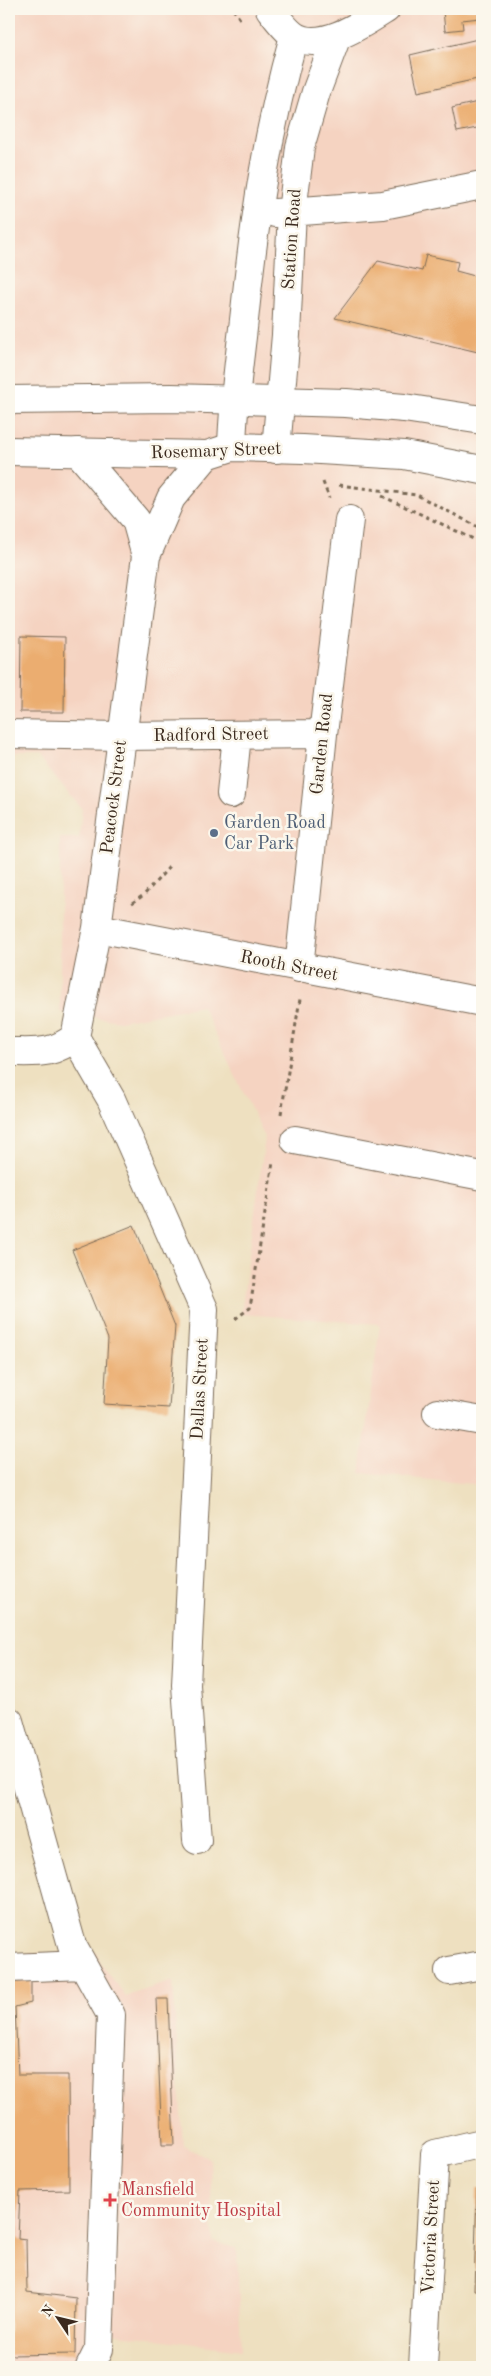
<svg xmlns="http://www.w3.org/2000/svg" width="491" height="2376" viewBox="0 0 491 2376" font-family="'Old Standard TT',serif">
<rect width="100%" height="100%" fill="#fbf7ec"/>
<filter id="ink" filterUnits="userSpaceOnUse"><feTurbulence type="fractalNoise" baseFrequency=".02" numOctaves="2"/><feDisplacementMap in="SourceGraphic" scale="10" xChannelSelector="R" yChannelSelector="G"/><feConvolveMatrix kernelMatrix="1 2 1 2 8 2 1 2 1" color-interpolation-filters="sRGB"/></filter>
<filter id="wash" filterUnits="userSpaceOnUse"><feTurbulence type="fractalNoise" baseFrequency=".0096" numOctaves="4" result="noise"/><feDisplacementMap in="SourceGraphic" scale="20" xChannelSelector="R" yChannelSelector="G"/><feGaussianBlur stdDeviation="1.12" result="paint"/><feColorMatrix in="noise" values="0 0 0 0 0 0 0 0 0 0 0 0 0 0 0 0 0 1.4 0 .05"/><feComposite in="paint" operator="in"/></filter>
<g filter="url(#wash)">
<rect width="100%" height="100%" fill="#eee0c0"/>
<path fill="#f5d3c1" d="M9 9H482V1485L360 1473 380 1324 241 1314 265 1138 202 1006 120 1021 60 1012V838H79L82 809 37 757H9Z
M97 1953 100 1963 126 1996 173 1981 183 2146 210 2158 213 2242 237 2248 241 2350 111 2333 110 2367H9V1954Z"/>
<g id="blocks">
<path fill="#ebad6f" d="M455 9H479L480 18 462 20 463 29 445 31 443 10Z
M482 38V78L418 92 410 55Z
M482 101V127L457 132 452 108Z
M426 255 458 262 456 271 482 278V353L335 318 378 261 422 271Z
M21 636 65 637 64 712H20Z
M134 1225 175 1326 169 1408 104 1404 108 1339 72 1250Z
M31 1981V2003L15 2007 18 2075H68L69 2190 20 2191 18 2239 26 2240 27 2292 76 2298 75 2354 9 2355V1982Z
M156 1999H168L174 2145H162Z
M477 2188H482V2290H474Z"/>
</g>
</g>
<g filter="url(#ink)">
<use href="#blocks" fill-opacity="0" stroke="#7a6a57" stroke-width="1"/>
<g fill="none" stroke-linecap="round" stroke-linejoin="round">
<g stroke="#7a6a57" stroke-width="30">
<path id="minor" d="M270 9C276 17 284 28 293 35 319 54 364 23 386 9
M275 213 383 205 482 185
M232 447C233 401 240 357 245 311 255 216 268 128 294 36
M276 449 286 335 292 212 300 147 316 92 337 36
M78 452 136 520 146 556
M9 734 121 736 323 734
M231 794 237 735
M97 928 482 1002
M299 968 323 734 349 520
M75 1037 97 928 146 556 171 498 207 455
M9 1052C37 1052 52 1055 75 1037L111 1099 204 1309 186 1685 197 1840
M295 1140 482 1176
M437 1413 482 1421
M9 1721 72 1945 111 2015 99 2349 90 2367
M9 1968 83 1965
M449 1971 482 1965
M423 2367 435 2154 482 2143"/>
</g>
<g stroke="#7a6a57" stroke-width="30">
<path id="highway" d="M9 400 171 398 346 403 404 408 482 420
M9 451 207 455 232 447 303 449 404 455 482 470"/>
</g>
<path stroke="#7a6a57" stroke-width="3" stroke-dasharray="4 4" stroke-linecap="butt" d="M233 9 240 19
M323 482 329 498
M339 485 417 495 482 529
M382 496 482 543
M132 903 144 895 169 867
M281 1114 300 999
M235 1319 250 1308 273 1162"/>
<use href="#minor" stroke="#fff" stroke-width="28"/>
<use href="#highway" stroke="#fff" stroke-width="28"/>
</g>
</g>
<circle fill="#5c6f8a" stroke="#fbf7ec" stroke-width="2" cx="214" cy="833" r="5"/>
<path fill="#e0444e" stroke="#fbf7ec" stroke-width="2" d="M107.5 2192.5h5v5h5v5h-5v5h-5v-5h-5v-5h5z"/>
<g text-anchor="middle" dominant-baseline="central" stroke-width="5" stroke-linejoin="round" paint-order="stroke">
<g font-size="18" fill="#3b2a1e" stroke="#fbf7ec">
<text transform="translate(292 239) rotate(-86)">Station Road</text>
<text transform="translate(216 451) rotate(-2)">Rosemary Street</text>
<text transform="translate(211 735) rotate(-1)">Radford Street</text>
<text transform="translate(322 744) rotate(-84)">Garden Road</text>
<text transform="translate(114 797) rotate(-83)">Peacock Street</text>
<text transform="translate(289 966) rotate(11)">Rooth Street</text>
<text transform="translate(200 1389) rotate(-87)">Dallas Street</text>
<text transform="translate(431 2237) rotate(-87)">Victoria Street</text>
</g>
<g font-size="18" fill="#4e5e75" stroke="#fbf7ec" text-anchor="start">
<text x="224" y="823">Garden Road<tspan x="224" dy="21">Car Park</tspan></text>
</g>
<g font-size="18" fill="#be3a42" stroke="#fbf7ec" text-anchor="start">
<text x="121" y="2190">Mansfield<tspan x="121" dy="21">Community Hospital</tspan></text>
</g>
</g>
<rect width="491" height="2376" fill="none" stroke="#fbf7ec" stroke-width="30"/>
<g transform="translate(58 2318) rotate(305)" stroke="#fbf7ec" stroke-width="4" paint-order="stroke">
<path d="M0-4L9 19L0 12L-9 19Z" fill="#3b2a1e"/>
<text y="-8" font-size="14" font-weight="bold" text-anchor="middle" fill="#3b2a1e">N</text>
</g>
</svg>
